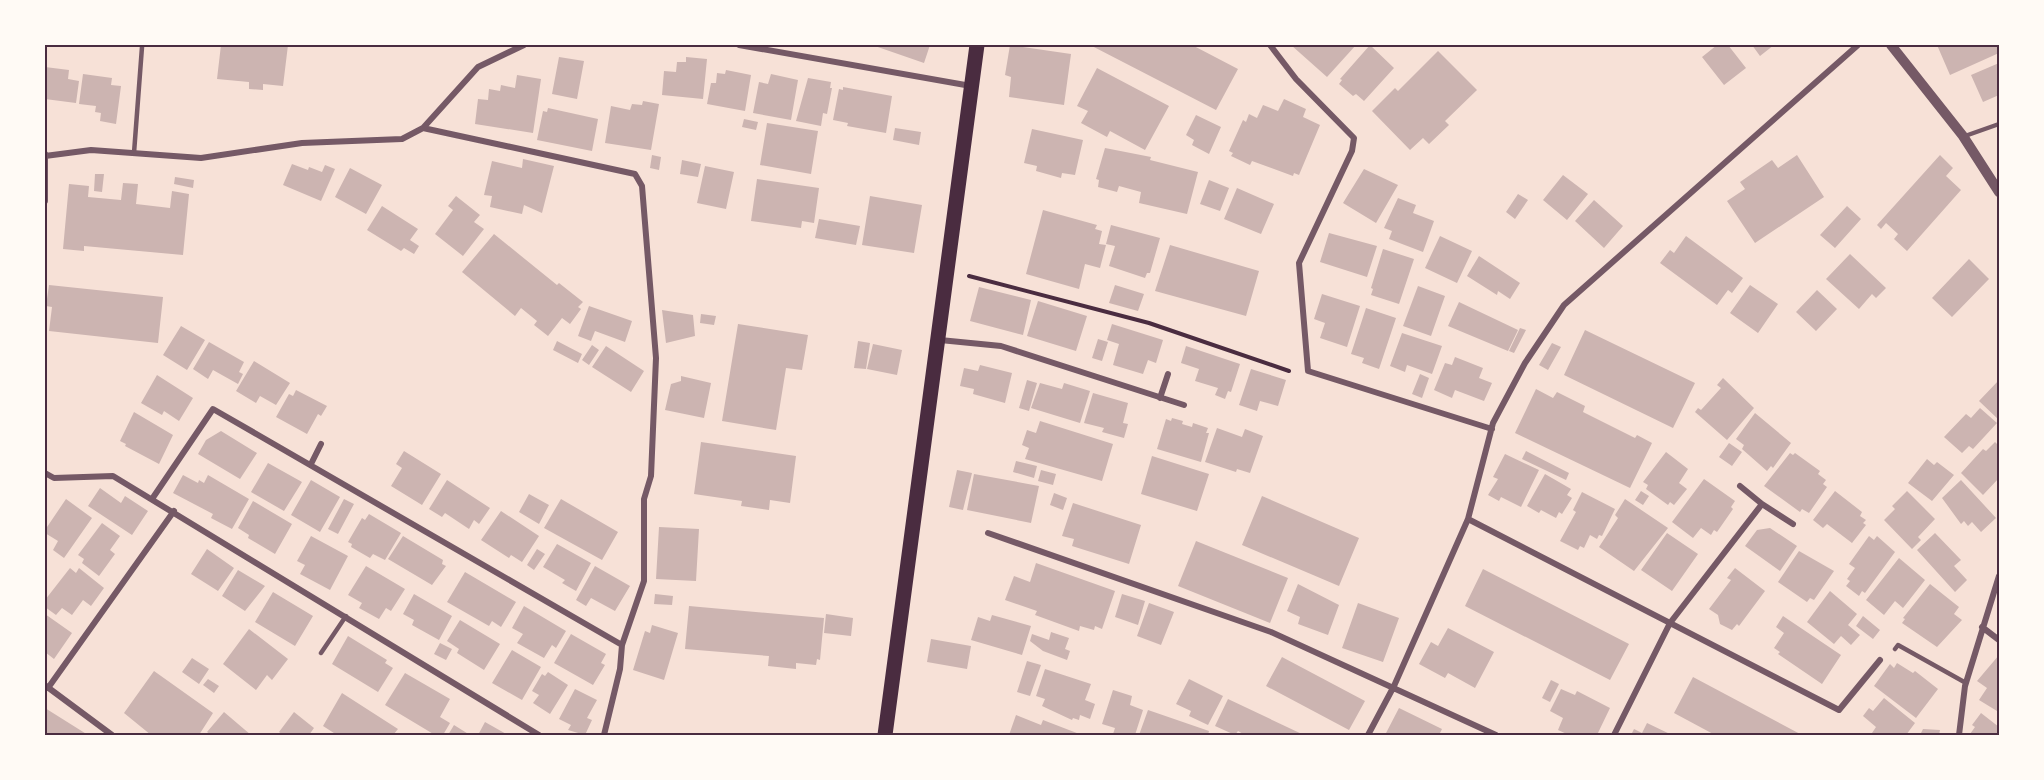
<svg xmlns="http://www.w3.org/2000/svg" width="2044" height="780" viewBox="0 0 2044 780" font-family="'Libre Baskerville',serif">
<rect width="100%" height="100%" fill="#f7e1d7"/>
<path fill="#ccb4b1" d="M221 45H288L283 86 263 84V90L249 89V82L217 79Z
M872 45H930L924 63Z
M1010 45 1071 54 1064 105 1009 97 1011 77 1005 75Z
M1090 45H1192L1238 69 1216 110Z
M1291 45H1356L1327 77Z
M1370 45 1394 68 1364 101 1356 94 1353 96 1339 84 1342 80 1340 79Z
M1717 45H1728L1746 68 1724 85 1702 57Z
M1752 45H1774L1760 56Z
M1937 45H1999V53L1950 75Z
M1438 51 1477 90 1445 121 1449 125 1429 144 1423 138 1410 150 1372 111 1395 88 1398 91Z
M559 57 584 61 577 99 552 94Z
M686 57 707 59 703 99 662 95 664 71 676 72 677 62H686Z
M1999 63V95L1983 102 1971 75Z
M45 67 69 70 68 79 79 81 76 103 45 99Z
M1097 68 1169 106 1145 150 1110 131 1107 137 1081 123 1088 111 1077 106Z
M726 70 751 75 745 111 707 104 711 83H716L717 73 725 74Z
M83 74 112 78 111 85 121 86 116 124 100 121 101 113 95 112 96 106 79 104Z
M771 74 798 80 791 120 753 113 759 82 768 84Z
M517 75 541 79 533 133 475 124 478 99 488 100 489 89 500 91 501 85 515 88Z
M808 78 831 82 830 88H832L827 114 823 113 821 126 796 121Z
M843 87 892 96 886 133 847 126 848 123 833 120 839 89 843 90Z
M1284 99 1306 109 1303 117 1320 125 1299 175 1294 173 1293 176 1252 161 1250 165 1231 156 1233 153 1229 151 1243 120 1246 122 1249 114 1257 118 1263 105 1278 111Z
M643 101 659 104 651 150 605 143 611 106 630 110 632 104 642 105Z
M548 108 598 119 592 151 537 140 543 111 547 112Z
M1196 115 1221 127 1209 154 1192 145 1194 140 1186 135Z
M744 119 758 122 756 130 742 127Z
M767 123 818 131 811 174 760 165Z
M895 128 921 132 919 145 893 140Z
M1032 129 1083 140 1075 175 1062 173 1061 178 1036 171 1037 166 1024 163Z
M1105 148 1151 157 1150 160 1198 172 1187 214 1139 203 1141 192 1119 186 1117 192 1098 187 1099 180 1096 179Z
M652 155 661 157 659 170 650 168Z
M1797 155 1824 197 1755 243 1727 201 1745 189 1740 182 1772 160 1778 168Z
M1940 155 1953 168 1946 176 1961 190 1907 251 1894 239 1898 234 1886 223 1881 229 1877 225Z
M523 159 554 166 542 213 524 205 522 214 490 207 492 196 484 195 492 161 522 168Z
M682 160 701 164 698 177 680 174Z
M292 164 308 170 309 167 322 172 325 165 335 169 321 201 283 185Z
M705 166 734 172 726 209 697 203Z
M350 168 382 185 366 214 335 197Z
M1364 169 1398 185 1376 223 1343 203Z
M95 174H104L102 192 94 191Z
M1563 175 1588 194 1567 220 1543 200Z
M175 177 194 180 193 188 174 184Z
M757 179 819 188 814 223 802 221 801 228 751 221Z
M1209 180 1229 188 1220 211 1200 204Z
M123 183 138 184 136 204 170 208 172 191 189 194 183 255 84 246V251L63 249 69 184 89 186 88 197 121 200Z
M1237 188 1274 204 1261 234 1224 219Z
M1518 194 1528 200 1515 219 1506 212Z
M456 196 480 215 474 222 484 229 463 256 435 234 453 210 448 206Z
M870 196 922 205 914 253 862 245Z
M1398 198 1416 205 1413 213 1434 221 1423 252 1389 239 1392 231 1384 228Z
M1594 200 1623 226 1604 248 1575 221Z
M382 206 418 229 410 240 419 246 414 254 404 248 401 251 367 230Z
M1847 206 1861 219 1835 248 1820 235Z
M1043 210 1097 225 1095 229 1102 231 1099 244 1106 245 1100 268 1085 264 1079 289 1026 274Z
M819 219 860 226 856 245 815 238Z
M1111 225 1160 238 1150 273H1147L1145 278 1109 266 1115 246 1106 244Z
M1329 233 1377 246 1367 277 1320 262Z
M494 234 557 285 559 283 583 302 578 307 581 309 570 324 562 318 548 336 534 325 537 321 521 308 515 316 462 272Z
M1440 236 1472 251 1457 283 1425 268Z
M1686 236 1743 278 1732 293 1728 290 1717 305 1660 263 1670 250 1674 253Z
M1170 245 1259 271 1246 316 1155 291Z
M1383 249 1414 259 1399 304 1371 295 1373 289 1371 288Z
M1850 254 1886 288 1876 298 1872 294 1859 309 1826 279Z
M1479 256 1520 283 1510 299 1498 291 1497 295 1467 276Z
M1969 259 1989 279 1952 317 1932 298Z
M49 285 163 297 158 343 49 331 52 307 46 306Z
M1115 285 1144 294 1138 311 1109 303Z
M1750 285 1778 304 1758 333 1730 313Z
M1418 286 1445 296 1431 336 1403 326Z
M979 287 1031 300 1023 335 970 321Z
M1817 290 1837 309 1816 331 1796 312Z
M1322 294 1360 306 1347 347 1320 338 1325 323 1314 319Z
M1038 301 1087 316 1076 351 1027 336Z
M1459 302 1518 330 1508 351 1448 326Z
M589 306 632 321 625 342 595 331 591 341 578 336Z
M1366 308 1396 318 1379 369 1362 363 1364 358 1351 354Z
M662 310 693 315 695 336 666 343Z
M701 314 716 316 714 325 700 323Z
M738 324 808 335 802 370 786 368 776 430 722 421Z
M1112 324 1163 340 1156 363 1148 360 1143 374 1113 365 1119 344 1107 340Z
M181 326 205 340 187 370 163 355Z
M1520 328 1526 330 1514 353 1509 351Z
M1585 330 1695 383 1673 428 1564 375Z
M1402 333 1442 346 1432 374 1407 365 1405 372 1390 366Z
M1098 339 1108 342 1102 361 1092 358Z
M557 341 582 354 578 363 553 350Z
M858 341 870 343 866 369 854 368Z
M209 342 244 362 239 372 243 374 238 384 213 370 208 379 193 369Z
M1552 343 1561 347 1548 370 1539 365Z
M873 344 902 350 897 375 867 369Z
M592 345 599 350 589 365 582 360Z
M606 346 644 371 631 392 592 367Z
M1186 346 1240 364 1231 392 1228 391 1225 399 1215 395 1218 388 1195 381 1199 369 1181 363Z
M1455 357 1483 368 1479 378 1492 383 1484 401 1455 390 1452 398 1434 390 1445 363 1452 365Z
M254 361 290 383 276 405 260 396 256 403 236 391Z
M980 365 1012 373 1005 403 973 394 974 389 960 386 964 368 978 371Z
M1251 369 1286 380 1278 406 1260 401 1257 411 1239 405Z
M1420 374 1429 378 1422 398 1412 394Z
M157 375 193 398 179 421 164 411 162 415 141 403Z
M681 376 711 383 704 418 665 410 671 384 681 381Z
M1723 378 1754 408 1727 440 1695 412 1698 408 1701 410 1721 388 1717 385Z
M1027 380 1037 383 1029 411 1019 408Z
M1999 380V420L1979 401Z
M1040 383 1062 389 1064 383 1090 391 1080 423 1031 408Z
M1536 389 1553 398 1557 392 1585 406 1583 412 1635 438 1637 435 1652 443 1630 488 1515 433Z
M296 390 327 406 321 416 318 414 307 434 276 417 289 394 293 396Z
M1093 393 1128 403 1123 423 1128 424 1124 438 1102 432 1104 428 1084 423Z
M1980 408 1997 423 1973 449 1969 446 1962 453 1944 437 1966 414 1971 418Z
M134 412 173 435 159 464 125 446 126 444 120 441Z
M1755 413 1791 443 1773 468 1771 466 1767 471 1742 449 1744 445 1736 439Z
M1172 418 1183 421 1182 424 1192 427 1193 423 1208 428 1206 433H1209L1201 462 1157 449 1166 419 1171 421Z
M1040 421 1113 444 1102 481 1025 459 1029 448 1022 445 1027 430 1036 433Z
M1217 428 1242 437 1245 429 1263 436 1250 473 1237 469 1236 472 1205 462Z
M221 431 257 453 240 479 198 454 206 440Z
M701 442 796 456 790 503 770 500 769 510 741 506 742 501 694 494Z
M1995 442 1999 446V478L1983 495 1961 473 1983 449 1986 451Z
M1729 443 1742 452 1732 466 1719 457Z
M404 451 441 474 422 505 391 486 402 468 396 464Z
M1526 451 1569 473 1566 480 1522 459Z
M1666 452 1688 469 1679 483 1687 489 1674 505 1670 502 1668 505 1646 489 1648 485 1643 482Z
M1790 453 1793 455 1795 453 1820 471 1818 474 1826 480 1823 484 1827 487 1809 513 1802 509 1800 512 1764 486Z
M1505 454 1539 470 1521 507 1501 497 1499 501 1488 495 1498 479 1493 477Z
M1152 456 1209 474 1197 511 1141 494Z
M1927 459 1934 465 1937 462 1954 475 1932 501 1908 483Z
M1016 461 1037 466 1034 478 1013 472Z
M268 463 302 482 284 511 251 492Z
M957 470 972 473 963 510 949 507Z
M1041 470 1056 474 1053 485 1038 481Z
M974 474 1039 486 1031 523 967 510Z
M1545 474 1571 489 1567 495 1572 498 1562 514 1559 512 1556 518 1541 510 1539 513 1527 506Z
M183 475 198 483 199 480 204 483 208 475 249 499 232 529 211 518 213 514 173 493Z
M1704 479 1735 501 1731 507 1733 509 1717 532 1714 530 1711 535 1701 528 1693 538 1672 522Z
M311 480 340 497 320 532 291 515Z
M447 480 490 508 479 524 474 520 469 529 445 513 442 517 429 509Z
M1961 480 1996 518 1981 532 1972 522 1968 526 1964 521 1961 524 1942 498Z
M100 488 121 503 125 496 148 511 132 535 88 506Z
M1641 491 1649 496 1643 505 1635 500Z
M1835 491 1862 512 1860 516 1866 520 1863 523 1866 525 1852 543 1827 524 1823 528 1813 520Z
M1907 491 1935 519 1918 537 1921 540 1912 549 1884 520 1895 509 1892 506Z
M1582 492 1615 509 1602 536 1599 535 1597 539 1590 535 1584 548 1580 546 1578 550 1560 541 1576 512 1573 510Z
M1054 493 1067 498 1063 510 1050 505Z
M529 494 549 505 539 524 519 512Z
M1262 496 1359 538 1339 586 1242 545Z
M66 499 92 518 64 558 53 550 58 541 45 533V530Z
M344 499 354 504 338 534 328 529Z
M561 499 618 532 602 560 544 528Z
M1625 499 1668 528 1634 571 1599 547 1618 518 1615 515Z
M253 501 292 524 275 554 248 538 249 535 238 528Z
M1073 503 1141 525 1129 564 1072 546 1074 539 1062 536Z
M501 511 539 536 522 562 511 555 509 558 481 540Z
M369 514 401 533 385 560 373 554 370 558 351 547 352 544 348 542 362 518 365 520Z
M102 523 120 536 110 550 115 554 99 576 82 563 84 559 78 555Z
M659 527 699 529 696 581 656 579Z
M1770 528 1797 546 1780 571 1745 546 1757 530Z
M1667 533 1698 554 1672 591 1641 570Z
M1935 533 1961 560 1954 566 1967 580 1955 592 1917 550Z
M311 536 348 556 330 590 300 574 305 565 297 561Z
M403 536 443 560 442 564 446 566 432 585 388 559Z
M1869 536 1874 540 1877 536 1895 552 1865 593 1862 591 1859 596 1846 586 1850 581 1847 579 1855 568 1849 564Z
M1196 541 1288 578 1270 623 1178 586Z
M557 544 591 563 576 591 562 583 565 580 543 567Z
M207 549 234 568 218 591 191 574Z
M537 549 545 554 534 570 527 565Z
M1799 551 1834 571 1814 600 1810 598 1807 602 1778 582Z
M1899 558 1925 580 1903 608 1895 601 1884 615 1866 600Z
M1036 563 1115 591 1102 629 1095 626 1094 630 1080 626 1079 631 1035 615 1037 611 1005 600 1014 576 1030 582Z
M366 566 405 589 391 611 386 608 379 619 359 608 362 603 348 595Z
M595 566 630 586 615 611 591 598 586 606 576 600Z
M70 568 76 573 79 568 104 588 91 606 83 600 72 615 62 608 56 615 45 607V600Z
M1735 568 1765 591 1739 626 1737 624 1732 630 1720 624 1718 615 1709 609 1731 580 1727 578Z
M1483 569 1629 644 1610 680 1465 606Z
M238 570 265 586 245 611 222 596Z
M465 572 516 602 501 627 492 621 489 626 447 602Z
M1298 584 1339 605 1328 635 1298 624 1300 617 1287 611Z
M1930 584 1959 607 1954 614 1962 620 1937 647 1902 623 1905 619 1903 618Z
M1830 591 1857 614 1848 625 1860 635 1851 645 1841 636 1834 644 1807 622Z
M273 592 313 616 295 646 255 622Z
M414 594 452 616 439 640 412 625 414 620 403 614Z
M655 594 673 596 672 605 654 604Z
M1122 594 1145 601 1138 625 1115 617Z
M1149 603 1174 612 1161 645 1137 636Z
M1358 603 1399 618 1383 662 1342 648Z
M524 606 566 631 556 648 552 645 544 658 517 643 523 634 512 628Z
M689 606 824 618 820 660 817 659 816 665 796 663V669L768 666 769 656 685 649Z
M45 614 72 633 54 659 45 652Z
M826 614 853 618 851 636 824 633Z
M992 615 1031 626 1022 655 971 640 978 617 990 621Z
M1783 616 1841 655 1822 684 1778 654 1780 652 1774 648 1784 633 1776 627Z
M1863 616 1880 630 1873 639 1856 626Z
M460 620 500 644 484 670 457 653 459 649 447 641Z
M652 625 678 633 664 680 633 670 645 631 650 633Z
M1448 628 1494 652 1475 688 1448 673 1445 678 1419 664 1431 642 1438 646Z
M249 629 288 659 272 680 267 675 256 690 223 664Z
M1051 632 1069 638 1065 649 1070 651 1067 660 1043 651 1030 641 1032 634 1049 640Z
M571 634 606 654 601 663 605 665 593 685 554 663Z
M348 636 387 660 385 663 393 668 378 692 332 664Z
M931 639 971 646 967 669 927 662Z
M440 643 452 649 446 660 434 654Z
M512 650 541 667 522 700 492 683Z
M1999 655V708L1997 711 1979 700 1987 688 1977 681Z
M1282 657 1365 701 1349 730 1266 686Z
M192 658 209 669 199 684 182 672Z
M1027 661 1041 665 1030 696 1017 692Z
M1897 663 1913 673 1915 671 1938 689 1916 718 1874 686 1890 664 1894 668Z
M1045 669 1091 684 1085 700 1095 704 1090 719 1080 715 1079 720 1073 718 1072 720 1042 706 1045 699 1036 696Z
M154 671 213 713 199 735H151L124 713Z
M548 672 568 685 550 714 533 703 539 695 532 691 542 674 545 676Z
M405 673 450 699 440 717 450 723 443 735H435L385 705Z
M1693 677 1802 735H1715L1674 713Z
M208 679 219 686 214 693 203 685Z
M1189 679 1223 696 1208 725 1189 716 1191 711 1176 704Z
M1551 680 1559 684 1550 702 1542 698Z
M575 689 597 700 587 718 592 720 585 735 568 730 571 725 559 719Z
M1561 689 1575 695 1577 691 1610 708 1597 735H1569L1558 730 1563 718 1550 711Z
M1113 690 1132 696 1130 705 1143 710 1135 735H1115L1113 734 1115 728 1102 724Z
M342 693 398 729 393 735H337L323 726Z
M1884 698 1915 723 1906 735H1875L1872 733 1876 727 1863 716 1869 708 1873 711Z
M1228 699 1304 735H1245L1238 731 1235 735 1215 726Z
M45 708 88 735H45Z
M1399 708 1442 729 1439 735H1385Z
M1148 710 1209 731 1208 735H1139Z
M224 712 251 735H211L207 732Z
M294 712 314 728 309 735H283L279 732Z
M1981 713 1999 727V735L1970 734 1975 727 1972 725Z
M1016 715 1041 725 1043 720 1082 735H1009Z
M485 722 508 735H478Z
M1647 723 1672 735H1631L1634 729 1642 733Z
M454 725 470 735H448Z
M1923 729 1940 730 1939 735H1920Z"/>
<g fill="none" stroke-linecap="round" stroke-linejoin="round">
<path stroke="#4a2c40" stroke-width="4" d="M969 276 1149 323 1289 371"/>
<path stroke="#755966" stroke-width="4.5" d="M1965 136 1999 124
M134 153 142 47
M1895 649 1898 645 1966 683
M321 653 346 616"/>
<path stroke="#755966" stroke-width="6" d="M739 45 971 86
M1270 45 1296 79 1354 138 1352 151 1299 263 1308 371 1492 429
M423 128 635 174 642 186 656 358 651 476 644 499V581L622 645
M45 156 91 150 201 158 302 143 402 139 423 128 478 67 524 45
M45 201V154
M940 340 1001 346 1184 405
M1160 398 1168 374
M311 464 321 444
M45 473 54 478 113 476 539 735
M1740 486 1762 504
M152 499 213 409 622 645 620 669 604 735
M1468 519 1839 710 1880 660
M988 533 1271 632 1496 735
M1982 627 1999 640
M46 686 112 735
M48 688 174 511
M1368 735 1394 686 1468 519 1493 423 1525 363 1564 305 1858 45
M1614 735 1670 623 1762 504 1793 524
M1959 735 1965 686 1999 576"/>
<path stroke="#755966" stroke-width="10" d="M1891 45 1963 136 1999 192"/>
<path stroke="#4a2c40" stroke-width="15" d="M885 735 977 45"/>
</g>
<rect width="2044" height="780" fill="none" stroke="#fffaf5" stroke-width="93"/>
<rect x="46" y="46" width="1952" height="688" fill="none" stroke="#4a2c40" stroke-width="2"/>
</svg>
